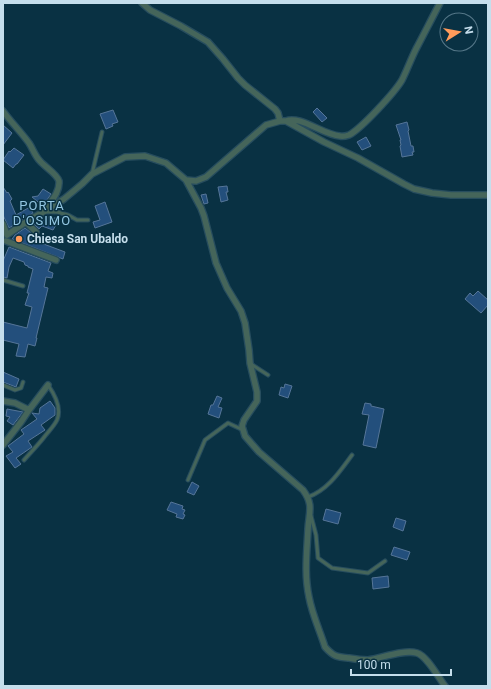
<svg xmlns="http://www.w3.org/2000/svg" width="491" height="689" viewBox="0 0 491 689" font-family="Roboto,sans-serif">
<rect width="100%" height="100%" fill="#093143"/>
<path fill="#234f7c" stroke="#557598" d="M317 108 327 118 322 122 313 112Z
M113 110 118 122 112 124 113 126 106 129 100 114Z
M407 122 409 130 408 131 411 146H413L414 152H412L413 155 402 157 400 146 401 145 400 140H401L396 125Z
M3 125 12 133 3 145Z
M366 137 371 146 362 150 357 142Z
M14 148 24 155 17 164H16L13 168 3 160 9 151 10 152Z
M227 186 228 192H226L228 200 221 202 218 187Z
M3 187 7 193 8 192 12 199 10 201 16 215 30 207 33 213 9 228 3 215Z
M43 189 51 194 43 206 32 197 38 196Z
M206 194 208 203 204 204 201 195Z
M105 202 112 222 95 228 93 222 100 220 95 206Z
M44 217H50L53 219 54 218H59L57 224 56 225 53 230 42 226 39 229 33 223Z
M25 228 35 236 34 238 41 243 65 252 63 259 12 239 15 235Z
M9 247 51 263 48 271 53 273 52 278 46 277 44 287 48 288 36 338H37L35 346 28 344 25 357 16 356 19 344 3 340V322L27 328 32 307 25 305 29 293H27L33 269 28 267V266L25 265 24 262 13 258 9 267 7 278 3 277V261Z
M478 291 488 300V305L481 313 465 299 470 293 473 296Z
M3 372 19 379 16 387 3 382Z
M285 384 292 386 288 398 279 395 281 387 284 388Z
M217 396 222 398 218 407 222 408 219 418 208 414 211 405H213Z
M50 401 55 408V415L41 425 45 430 28 441 32 447 16 458 21 464 15 468 6 456 13 452 8 446 24 434 21 430 37 419 32 413 39 414 40 408Z
M365 403 371 404V406L384 409 376 448 363 445 369 415 362 414Z
M7 409 23 412 13 425 7 421 10 417 6 416Z
M192 482 199 486 194 495 187 492Z
M171 502 183 506 182 509 185 510 183 514 185 515 183 519 176 517 177 514 167 510Z
M326 509 341 513 338 524 323 520Z
M396 518 406 521 403 531 393 527Z
M394 547 410 552 407 560 391 555Z
M388 576 389 587 373 589 372 578Z"/>
<g fill="none" stroke-linecap="round" stroke-linejoin="round">
<g stroke="#274d5e" stroke-width="5">
<path id="service" d="M92 174 102 132
M45 212H57L68 215 77 220H88
M3 280 23 286
M251 364 268 375
M3 385 15 390 21 388 23 382
M24 460C31 452 39 444 45 436 49 431 54 426 57 420 62 408 55 395 48 385
M188 480 205 440 228 423 243 430
M308 497C328 490 340 471 352 455
M311 516 316 535 318 558 332 568 368 573 385 561"/>
</g>
<g stroke="#274d5e" stroke-width="8">
<path id="minor" d="M142 3 150 10 181 26 208 42 223 59 238 78 245 85 275 109 278 113 280 121
M3 111C11 122 21 132 29 143 33 149 35 156 40 161 45 167 57 174 59 181 60 192 51 201 46 209
M286 121C300 115 323 135 340 136 343 137 346 136 349 135 361 129 395 92 402 80 407 70 411 59 416 49 424 34 432 18 440 3
M186 180 201 208 204 216 216 263 227 288 241 311 245 323 249 350 250 363 257 392V401L244 420 242 426 245 436 259 452 303 490C314 505 309 512 308 529 307 551 304 574 309 597 312 614 320 631 325 647 334 657 337 657 349 658 355 659 362 660 368 660 382 658 404 649 417 653 427 656 438 677 445 686
M26 222 36 232
M3 224 7 235
M7 235 26 222 45 211 64 199 82 184 92 174 125 157 145 156 166 163 186 180 196 181 206 177 266 125 280 121H286L324 142 358 158 404 184 414 189 432 193 451 195H488
M6 241 56 260
M3 401 15 403 29 410 21 422 3 445
M29 410 48 385"/>
</g>
<use href="#service" stroke="#45655a" stroke-width="3"/>
<use href="#minor" stroke="#45655a" stroke-width="5.5"/>
</g>
<circle fill="#ff9b5b" stroke="#093143" stroke-width="1.5" cx="19" cy="239" r="4"/>
<g text-anchor="middle" dominant-baseline="central" stroke-width="3" stroke-linejoin="round" paint-order="stroke">
<g font-size="12" font-weight="bold" fill="#c5deec" stroke="#093143" text-anchor="start">
<text x="27" y="239">Chiesa San Ubaldo</text>
</g>
<g font-size="13" letter-spacing="1" fill="#93c6e2" stroke="#093143">
<text x="42" y="205">PORTA<tspan x="42" dy="15">D'OSIMO</tspan></text>
</g>
</g>
<rect width="491" height="689" fill="none" stroke="#c5deec" stroke-width="8"/>
<g transform="translate(459 32) rotate(79)"><circle r="19" fill="#093143" stroke="#547687"/>
<path d="M0-3L7 15L0 10L-7 15Z" fill="#ff9b5b"/>
<text y="-6" font-size="11" font-weight="bold" text-anchor="middle" fill="#c5deec">N</text>
</g>
<path d="M351 669v6h100v-6" fill="none" stroke="#c5deec" stroke-width="2"/>
<text x="357" y="669" font-size="12" fill="#c5deec" stroke="#093143" stroke-width="3" paint-order="stroke">100 m</text>
</svg>
